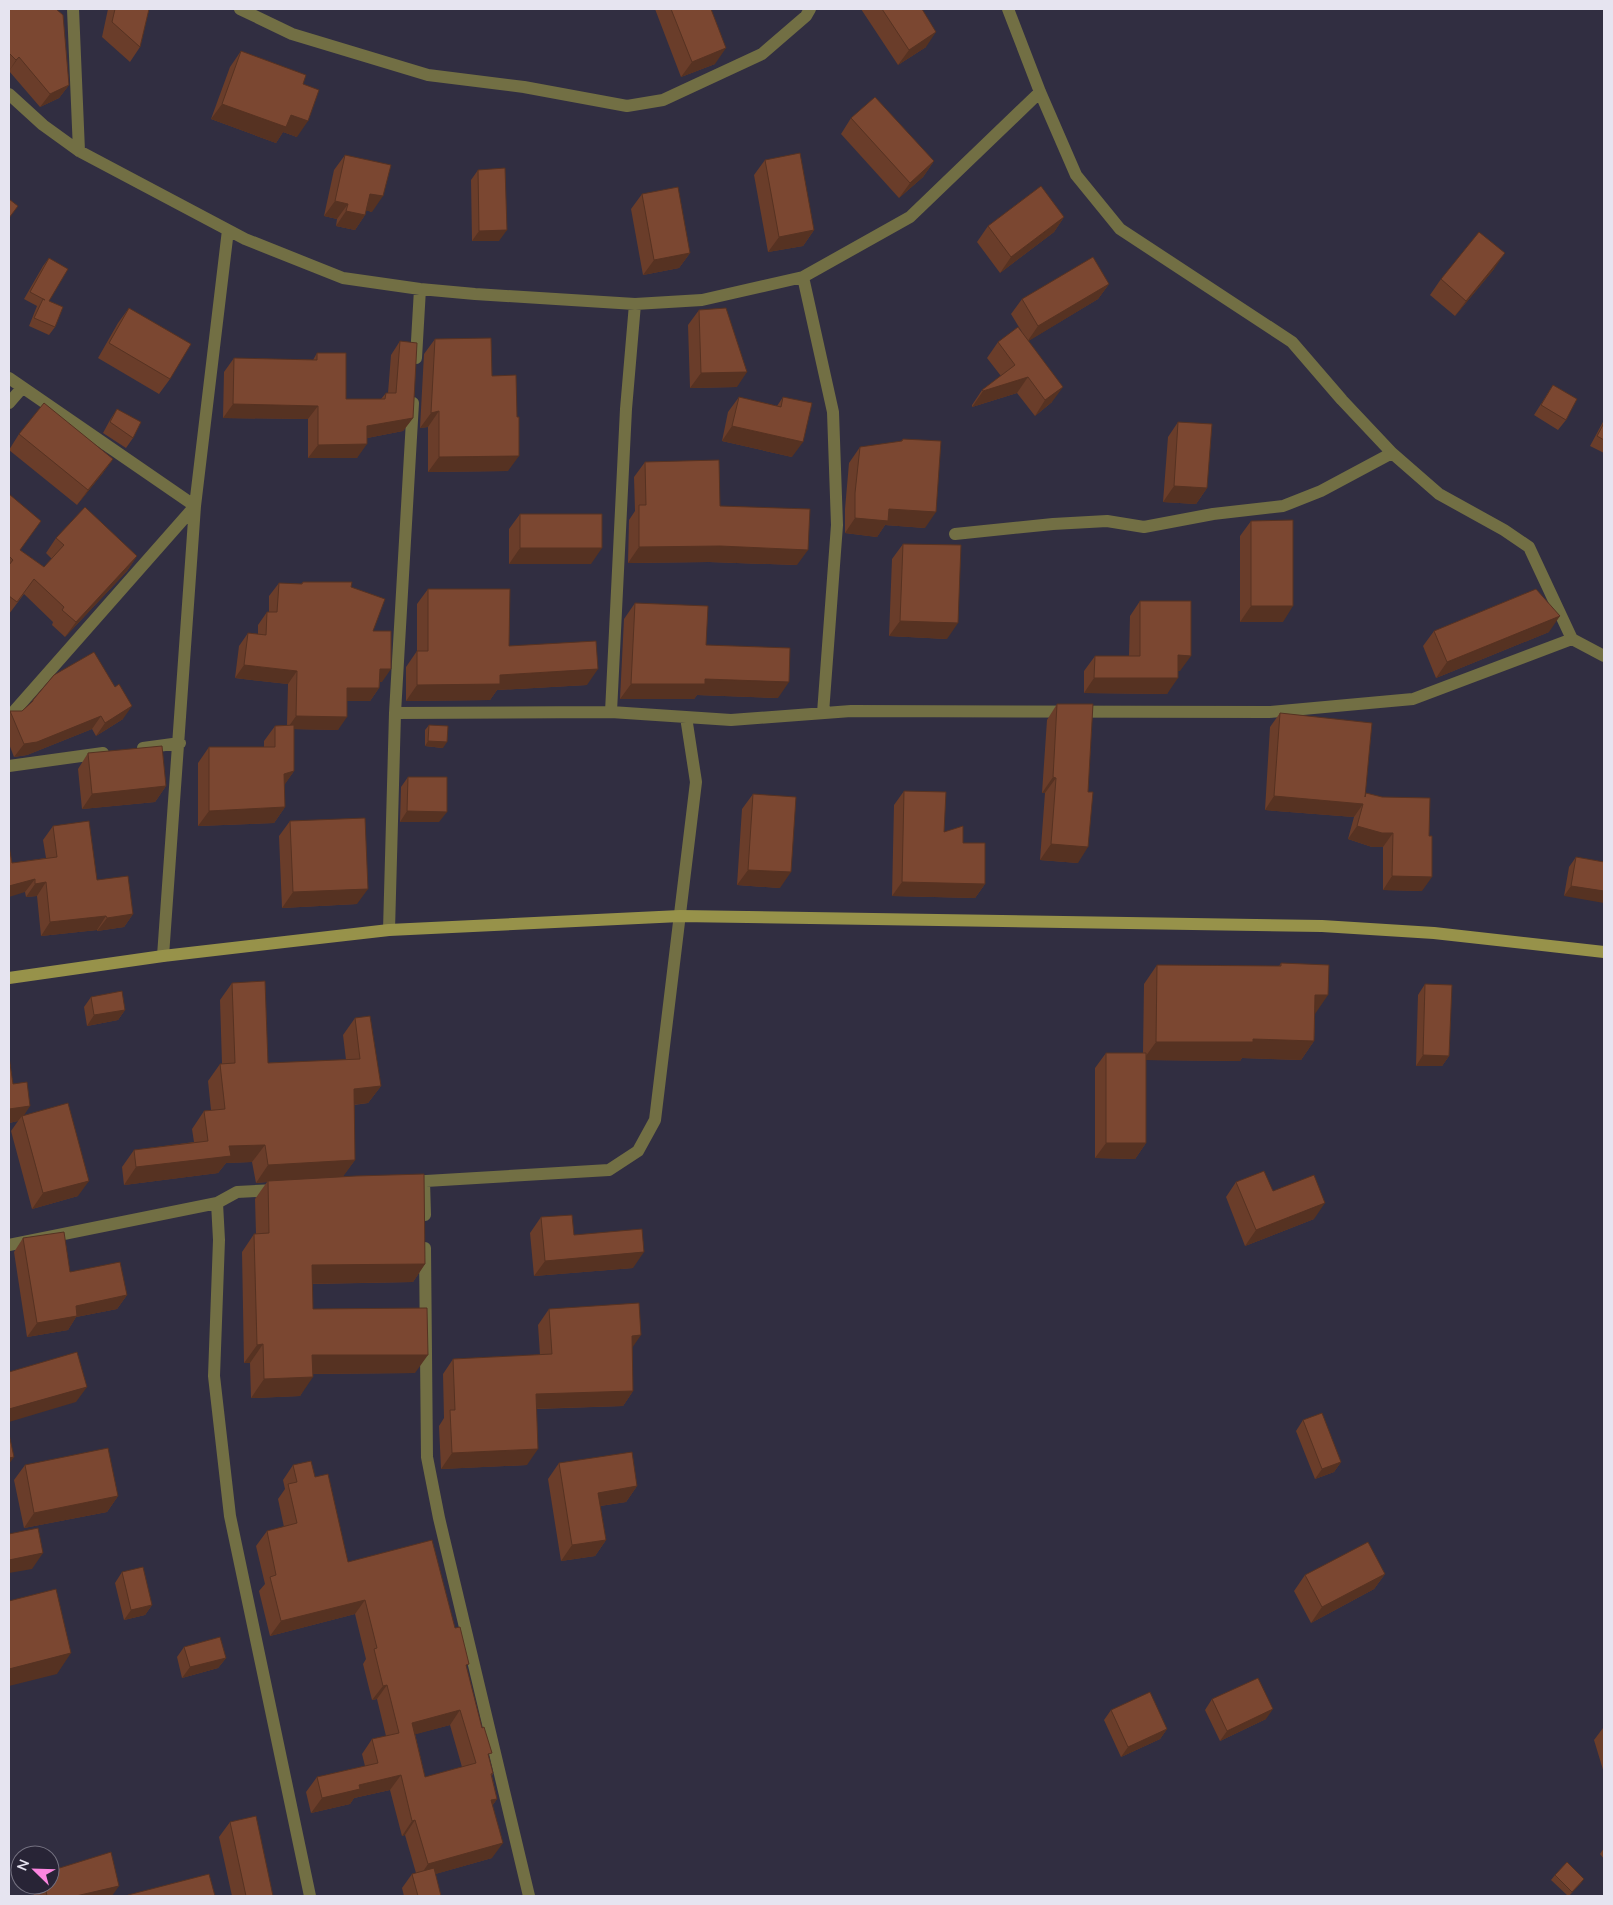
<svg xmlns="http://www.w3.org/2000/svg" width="1613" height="1905" viewBox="0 0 1613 1905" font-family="Mulish,sans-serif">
<rect width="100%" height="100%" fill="#312e41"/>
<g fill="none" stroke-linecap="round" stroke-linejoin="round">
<path stroke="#726f44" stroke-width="12" d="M73 9 79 151
M240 9 292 34 428 75 524 87 627 106 663 100 762 54 806 16 810 9
M1008 9 1040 92 1076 175 1120 229 1292 342 1342 400 1392 453 1439 494 1504 530 1529 547 1572 639 1604 656
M9 94 43 125 79 151 245 239 343 278 420 289 475 294 635 304 702 300 803 277 910 217 1040 92
M803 277 833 412 837 525 823 713
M416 358 420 289
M9 378 195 506
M9 403 22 388
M955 534 1053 524 1107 521 1144 527 1213 514 1283 506 1321 491 1392 453
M611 712 626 409 635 304
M395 713 611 712 731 720 851 711 1269 712 1413 699 1572 639
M9 717 195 506
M143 748 180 743
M9 766 103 753
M389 930 395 713 413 403
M163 956 195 506 228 230
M424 1181 425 1215
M409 1182 609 1170 638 1151 655 1120 696 782 686 717
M276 1190 237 1192 217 1203 219 1240 214 1376 230 1516 310 1896
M9 1245 217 1203
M425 1248 427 1457 439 1518 529 1896"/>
<path stroke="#97924a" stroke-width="12" d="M9 978 163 956 389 930 680 916 1322 926 1434 933 1604 952"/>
</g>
<path fill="#6a3d2a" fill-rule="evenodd" d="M108 9H149L140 47 130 62 102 37Z
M655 9H711L715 64 681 77Z
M861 9H922L926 47 898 65Z
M9 10 69 85 59 98 40 107 9 71Z
M241 51 297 137 283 132 276 143 211 119 230 67Z
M851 118 934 161 923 177 899 198 841 134Z
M345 155 372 212 366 210 365 215 355 230 336 226 337 219 324 216 334 170Z
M765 160 814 230 803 246 768 252 754 175Z
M478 170 499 241H472L471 180Z
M642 194 690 253 679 268 643 275 631 209Z
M1064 217 1054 232 1000 273 977 242 988 226Z
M49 258V301L55 327 49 335 29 326 37 306 24 299 43 266Z
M1494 269 1455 316 1430 295 1441 279Z
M1109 284 1098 299 1028 341 1052 402 1035 416 1017 393 972 407V405L982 390 1001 376 987 358 998 342 1022 332 1011 314 1022 299Z
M129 308 170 379 159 394 98 358 118 323Z
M699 310 737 387 690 388 688 325Z
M435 339 492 376 508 471 428 472V427L420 428 424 354Z
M400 341 413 418 403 431 367 438 357 458H308V419L223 418 224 372 234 358 313 360 317 353 346 399H381L386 393H388L391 355Z
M1553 385 1566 420 1558 430 1534 415Z
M739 397 777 406 783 397 792 457 722 441 728 412Z
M117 409 133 438 126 448 103 433 110 420Z
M1604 420V453L1590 446Z
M1178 422 1207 488 1196 504 1163 502 1168 437Z
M19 434 113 459 102 474 77 505 9 450Z
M903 439 925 528 885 525 877 537 845 533V509L849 463 860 447 900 442Z
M645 462 720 506 797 565 709 562 628 563 629 520 635 511 634 477Z
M9 494 20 550 44 567 52 559 46 553 56 538 137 556 127 571 65 637 52 625 53 622 24 594 9 614Z
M520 514 591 564H509V529Z
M1251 521 1283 622H1240V536Z
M903 544 947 639 889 636 892 559Z
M303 582 351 587 373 631 382 682H380L379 688 370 701H347L338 730 294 729V771L284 785 285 807 274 823 198 826V763L209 747H264V741L275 726 287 725 288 684 235 678 239 646 248 633 258 634V625L267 612H269V596L279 583 301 584Z
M428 589 509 646 587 685 497 690 490 700 406 701V667L417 651V604Z
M1140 601 1180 671H1178L1167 694 1084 693V671L1095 656H1129L1130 616Z
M635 603 706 645 778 698 697 695 694 699H620L624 619Z
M1434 631 1549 632 1436 678 1423 646Z
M33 700 123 719 96 736 92 729 27 755 14 757 9 744V713L10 711H22L29 705Z
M1057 704 1088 792 1078 863 1040 860 1045 793H1042L1047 720Z
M1280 713 1365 794 1382 797 1422 891 1383 890V847H1372L1348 839 1354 817 1265 810 1270 727Z
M429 725 443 748 425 746V730Z
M88 753 166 786 155 802 82 809 78 769Z
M408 777 439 822H400L401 787Z
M904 791 944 832 963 843 985 884 975 898 892 896 894 805Z
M753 794 780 888 737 885 742 809Z
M290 821 357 904 282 908 279 836Z
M53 826 97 880 133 914 124 927 97 931V930L41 936 37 896 26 897 25 892 12 863 46 858 43 840Z
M1576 857 1604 862 1564 896 1569 867Z
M1281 963 1315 1014 1314 1041 1301 1060 1242 1058 1240 1061 1146 1060V1143L1135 1159 1095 1158V1068L1106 1053H1143L1144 984 1157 965 1279 966Z
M232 983 268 1063 346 1060 343 1035 355 1018 381 1086 368 1103 354 1105 355 1160 343 1176 425 1264 413 1282 312 1284 313 1309 415 1373 313 1374 300 1396 251 1398 250 1363H244L242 1252 254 1234H256L255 1199 267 1182 256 1183 252 1162 226 1163 218 1173 124 1185 122 1167 134 1150 194 1142 192 1129 204 1111 211 1110 208 1081 220 1064H222L220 1000Z
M1425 984 1449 1056 1442 1066H1416L1418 995Z
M91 997 125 1010 118 1020 87 1026 84 1007Z
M9 1057 13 1084 24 1115 78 1196 32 1209 11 1131 18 1121 9 1123Z
M1236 1182 1273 1191 1314 1219 1245 1246 1226 1197Z
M541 1217 574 1235 633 1268 534 1276 530 1233Z
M23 1238 70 1272 127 1295 117 1309 76 1317 68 1330 27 1337 14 1252Z
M549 1309 632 1347 633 1391 623 1406 536 1409 527 1465 441 1469 439 1426 444 1418 443 1374 453 1359 540 1355 538 1325Z
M1303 1420 1341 1462 1334 1472 1315 1479 1296 1431Z
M559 1463 637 1486 626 1502 600 1506 606 1540 595 1556 561 1561 548 1479Z
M25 1465 118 1496 107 1512 24 1528 14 1480Z
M293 1465 315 1477 348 1562 455 1628 466 1667 493 1773 492 1776 497 1799 492 1806V1858L435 1874 441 1896H404L402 1888 412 1874 416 1873 405 1835 402 1836 390 1790 354 1798 350 1804 311 1813 306 1792 317 1777 365 1766 362 1754 372 1739 386 1736 377 1699 372 1700 363 1664 366 1659 355 1614 270 1636 259 1591 265 1584 256 1546 267 1531 284 1527 278 1499 285 1489 283 1480ZM450 1725 462 1767 425 1777 415 1734Z
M122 1572 152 1605 145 1615 124 1620 115 1583Z
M1385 1574 1374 1589 1311 1623 1294 1591 1305 1575Z
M184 1647 226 1658 218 1668 182 1678 177 1657Z
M1212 1699 1266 1719 1220 1741 1205 1710Z
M1111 1710 1167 1729 1160 1739 1121 1757 1104 1720Z
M1604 1727V1773L1594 1740 1603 1728Z
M230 1822 273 1896H232L219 1837Z
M1604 1848V1859L1600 1854Z
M1555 1875 1584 1879 1580 1884 1569 1896H1568L1551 1880Z
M35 1885H50L112 1896H34L33 1888Z"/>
<path fill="#563222" d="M936 32 926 47 898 65 909 50Z
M726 48 715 64 681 77 692 62Z
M19 57 9 71 16 60Z
M69 85 59 98 40 107 50 94Z
M222 104 291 115 308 121 297 137 283 132 276 143 211 119Z
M934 161 923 177 899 198 910 183Z
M370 194 383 196 372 212 360 209Z
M335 201 348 204 337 219 324 216Z
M346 211 365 215 355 230 336 226Z
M1064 217 1054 232 1000 273 1011 257Z
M507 230 499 241H472L479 231Z
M814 230 803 246 768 252 779 237Z
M690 253 679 268 643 275 654 260Z
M1505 253 1494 269 1455 316 1466 301Z
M1109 284 1098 299 1027 342 1038 326Z
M747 372 737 387 690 388 701 373Z
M1028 377 1017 393 972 407 983 391Z
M1063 387 1052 402 1035 416 1045 400Z
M233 404 318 406 308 419 223 418Z
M439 411 428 427 420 428 431 413Z
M413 418 403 431 357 440 367 426Z
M732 426 803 442 792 457 722 441Z
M367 444 357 458H308L318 445Z
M519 456 508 471 428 472 439 457Z
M113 459 102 474 77 505 88 490Z
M1174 486 1207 488 1196 504 1163 502Z
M889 509 936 512 925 528 885 525 877 537 845 533 855 518Z
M720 546 808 550 797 565 709 562 628 563 639 547Z
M520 548H602L591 564H509Z
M137 556 127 571 65 637 76 622Z
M1251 606H1293L1283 622H1240Z
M1560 616 1549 632 1436 678 1447 662Z
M900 621 958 623 947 639 889 636Z
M1178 655 1191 656 1180 671H1167Z
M244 665 297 671 288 684 235 678Z
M380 669H391L382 682H371Z
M598 669 587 685 497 690 490 700 406 701 417 685 500 675Z
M1094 678H1178L1167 694 1084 693Z
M705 679 789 682 778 698 697 695 694 699H620L631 684Z
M347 688H379L370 701H338Z
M132 706 123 719 96 736 105 723Z
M101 716 92 729 27 755 14 757 24 744Z
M296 716 347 717 338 730 287 729Z
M428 741 447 742 443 748 425 746Z
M294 771 283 787 284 774Z
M1053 777 1056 778 1045 793H1042Z
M166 786 155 802 82 809 92 794Z
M1274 796 1363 804 1354 817 1265 810Z
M285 807 274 823 198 826 209 811Z
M407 811 447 812 439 822H400Z
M1357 826 1393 833 1383 847H1372L1348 839Z
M1051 844 1088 847 1078 863 1040 860Z
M748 870 791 872 780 888 737 885Z
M1392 876 1432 877 1422 891 1383 890Z
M35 879 25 892 9 897V886Z
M46 882 37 896 26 897 35 884Z
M902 882 985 884 975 898 892 896Z
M1571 886 1604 891V903L1564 896Z
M368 889 357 904 282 908 293 892Z
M133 914 124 927 97 931 107 918Z
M106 916 97 930 41 936 50 922Z
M1315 995H1328L1315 1014 1302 1013Z
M125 1010 118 1020 87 1026 94 1015Z
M1253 1039 1314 1041 1301 1060 1242 1058 1240 1061 1143 1060 1156 1042Z
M1423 1055 1449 1056 1442 1066H1416Z
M381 1086 368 1103 341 1106 354 1089Z
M30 1106 23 1117 22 1116 18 1121 9 1123V1109Z
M1106 1143H1146L1135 1159 1095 1158Z
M265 1145 252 1162 226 1163 218 1173 124 1185 136 1167 229 1146Z
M355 1160 342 1178 268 1181 267 1182 256 1183 268 1165Z
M89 1181 78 1196 32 1209 43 1193Z
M1325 1203 1314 1219 1245 1246 1256 1230Z
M644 1252 633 1268 534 1276 545 1261Z
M425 1264 413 1282 299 1284 312 1265Z
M127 1295 117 1309 76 1317 68 1330 27 1337 37 1323 76 1306Z
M641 1335 630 1351 632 1336Z
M263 1344 250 1363H244L257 1345Z
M312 1355H428L415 1373 299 1374Z
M313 1377 300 1396 251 1398 264 1379Z
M87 1387 76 1402 9 1422V1409Z
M633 1391 623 1406 525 1409 536 1394Z
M538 1449 527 1465 441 1469 452 1453Z
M14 1457 9 1464V1458Z
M1341 1462 1334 1472 1315 1479 1322 1469Z
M637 1486 626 1502 587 1508 598 1493Z
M118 1496 107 1512 24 1528 34 1513Z
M606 1540 595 1556 561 1561 572 1545Z
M43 1553 32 1569 9 1573V1560Z
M1385 1574 1374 1589 1311 1623 1322 1607Z
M365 1600 355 1614 270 1636 281 1621Z
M152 1605 145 1615 124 1620 131 1610Z
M71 1653 57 1674 9 1686V1669Z
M226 1658 218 1668 182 1678 190 1667Z
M387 1685 377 1699 372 1700 383 1686Z
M1273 1709 1266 1719 1220 1741 1227 1731Z
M460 1710 450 1725 402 1738 412 1723Z
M1167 1729 1160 1739 1121 1757 1128 1747Z
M401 1775 390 1790 354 1798 350 1804 311 1813 322 1798 359 1785Z
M497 1799 487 1813 491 1800Z
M415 1820 405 1835 402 1836 412 1821Z
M503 1843 492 1858 418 1879 428 1864Z
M1584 1879 1580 1884 1569 1896 1572 1892Z
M119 1886 112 1896H76Z"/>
<path fill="#7b4731" stroke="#563222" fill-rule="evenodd" d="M10 9H56L63 15 69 85 50 94 19 57 16 60 9 53V10Z
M115 9H149L140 47 112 22Z
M671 9H711L726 48 692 62Z
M882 9H922L936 32 909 50Z
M241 51 306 75 303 84 319 90 308 121 291 115 286 127 222 104Z
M875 97 934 161 910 183 851 118Z
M800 153 814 230 779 237 765 160Z
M345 155 391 165 383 196 370 194 365 215 346 211 348 204 335 201Z
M505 168 507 230 479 231 478 170Z
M1041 186 1064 217 1011 257 988 226Z
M678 187 690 253 654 260 642 194Z
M9 199 18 206 9 218Z
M1479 232 1505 253 1466 301 1441 279Z
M1093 257 1109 284 1038 326 1022 299Z
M49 258 68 269 49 301 63 307 55 327 34 318 43 299 45 300 30 292Z
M129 308 191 344 170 379 109 343Z
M726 308 747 372 701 373 699 310Z
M1018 327 1063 387 1045 400 1028 377 983 391 982 390 1015 365 998 342Z
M491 338 492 376 516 375 517 417H519V456L439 457V411L431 413 435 339Z
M400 341 417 343 413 418 367 426V444L318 445V406L233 404 234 358 317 360V353H346V399H385L386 393H396Z
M1553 385 1577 399 1566 420 1541 405Z
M739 397 781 407 783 397 812 403 803 442 732 426Z
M44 403 113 459 88 490 19 434Z
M117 409 141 422 133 438 110 422Z
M1178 422 1212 424 1207 488 1174 486Z
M1604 423V440L1597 436Z
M903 439 941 441 936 512 889 509 888 521 855 518V493L860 447 902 441Z
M719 460 720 506 810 509 808 550 720 546 639 547V505H646L645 462Z
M9 494 41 521 20 550 44 567 64 545 56 538 85 507 137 556 76 622 62 610 64 607 34 579 17 602 9 596V565L13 560 9 556Z
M520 514H602V548H520Z
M1293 520V606H1251V521Z
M903 544 961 545 958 623 900 621Z
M303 582H352L351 587 385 599 373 631H391V669H380L379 688H347V717L296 716 297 671 244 665 248 633 266 635 267 612H277L279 583 302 584Z
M428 589H510L509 646 596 641 598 669 500 675V684L417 685V651H428Z
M1536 589 1560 616 1447 662 1434 631Z
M1140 601H1191V656L1178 655V678H1094L1095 656H1140Z
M635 603 708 606 706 645 790 648 789 682 705 679V684H631Z
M94 652 115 687 119 684 132 706 105 723 101 716 37 742 24 744 10 711H22L33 701V700L54 675Z
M1057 704H1093L1088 792H1093L1088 847 1051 844 1056 778 1053 777Z
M1280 713 1372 723 1365 797 1366 793 1382 797 1430 798 1429 836H1432V877L1392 876 1393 833H1382L1357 826 1363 804 1274 796Z
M294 725V771L284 774 285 807 209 811V747H275V726Z
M429 725 448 726 447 742 428 741Z
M162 746 166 786 92 794 88 753Z
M408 777H447V812L407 811Z
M904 791 946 792 944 832 963 826V843H985V884L902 882Z
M753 794 796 797 791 872 748 870Z
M365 818 368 889 293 892 290 821Z
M89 821 97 880 128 876 133 914 107 918 106 916 50 922 46 882 35 884V879L9 886V846L12 863 57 857 53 826Z
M1576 857 1604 862V891L1571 886Z
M1281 963 1329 965 1328 995H1315L1314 1041 1253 1039V1042H1156L1157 965 1281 966Z
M265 981 268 1063 360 1059 355 1018 370 1016 381 1086 354 1089 355 1160 268 1165 265 1145 229 1146 231 1156 136 1167 134 1150 208 1141 204 1111 225 1109 220 1064 235 1063 232 983Z
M1425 984 1452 985 1449 1056 1423 1055Z
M122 991 125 1010 94 1015 91 997Z
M1106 1053H1146V1143H1106Z
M9 1057 13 1084 27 1082 30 1106 9 1109Z
M68 1103 89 1181 43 1193 22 1116Z
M1264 1171 1273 1191 1314 1175 1325 1203 1256 1230 1236 1182Z
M424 1174 425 1264 312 1265 313 1309 427 1308 428 1355H312L313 1377 264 1379 263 1344 257 1345 254 1234 269 1233 268 1181 356 1176Z
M572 1215 574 1235 642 1229 644 1252 545 1261 541 1217Z
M64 1232 70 1272 120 1262 127 1295 76 1306 77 1316 37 1323 23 1238Z
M639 1303 641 1335 632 1336 633 1391 536 1394 538 1449 452 1453 450 1410H455L453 1359 552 1354 549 1309Z
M77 1352 87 1387 9 1409V1372Z
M1322 1413 1341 1462 1322 1469 1303 1420Z
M9 1434 14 1457 9 1458Z
M108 1448 118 1496 34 1513 25 1465Z
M632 1452 637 1486 598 1493 606 1540 572 1545 559 1463Z
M311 1461 315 1477 328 1474 348 1562 432 1540 455 1628 460 1627 469 1664 466 1665 482 1728 484 1727 492 1753 488 1754 493 1773 491 1774 497 1799 491 1800 503 1843 428 1864 415 1820 412 1821 401 1775 359 1785 360 1789 322 1798 317 1777 378 1763 372 1739 399 1733 387 1685 383 1686 374 1649 377 1648 365 1600 281 1621 270 1577 276 1575 267 1531 297 1523 288 1484 297 1482 293 1465ZM460 1710 476 1763 425 1777 412 1723Z
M38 1528 43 1553 9 1560V1534Z
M1368 1542 1385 1574 1322 1607 1305 1575Z
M143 1567 152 1605 131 1610 122 1572Z
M56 1589 71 1653 9 1669V1601Z
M220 1637 226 1658 190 1667 184 1647Z
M1258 1678 1273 1709 1227 1731 1212 1699Z
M1150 1692 1167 1729 1128 1747 1111 1710Z
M256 1816 273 1896H246L230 1822Z
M111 1852 119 1886 76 1896H47L45 1885H50V1871Z
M1567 1862 1584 1879 1572 1892 1555 1875Z
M434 1868 441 1896H418L412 1874Z
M209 1874 215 1896H128V1895Z"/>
<rect width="1613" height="1905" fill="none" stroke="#e6e4f0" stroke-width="20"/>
<g transform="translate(35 1870) rotate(293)"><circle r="24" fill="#282436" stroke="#747180"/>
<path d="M0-4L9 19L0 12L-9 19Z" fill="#fd86e1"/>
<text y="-8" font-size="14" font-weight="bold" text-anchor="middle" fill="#e6e4f0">N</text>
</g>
</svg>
